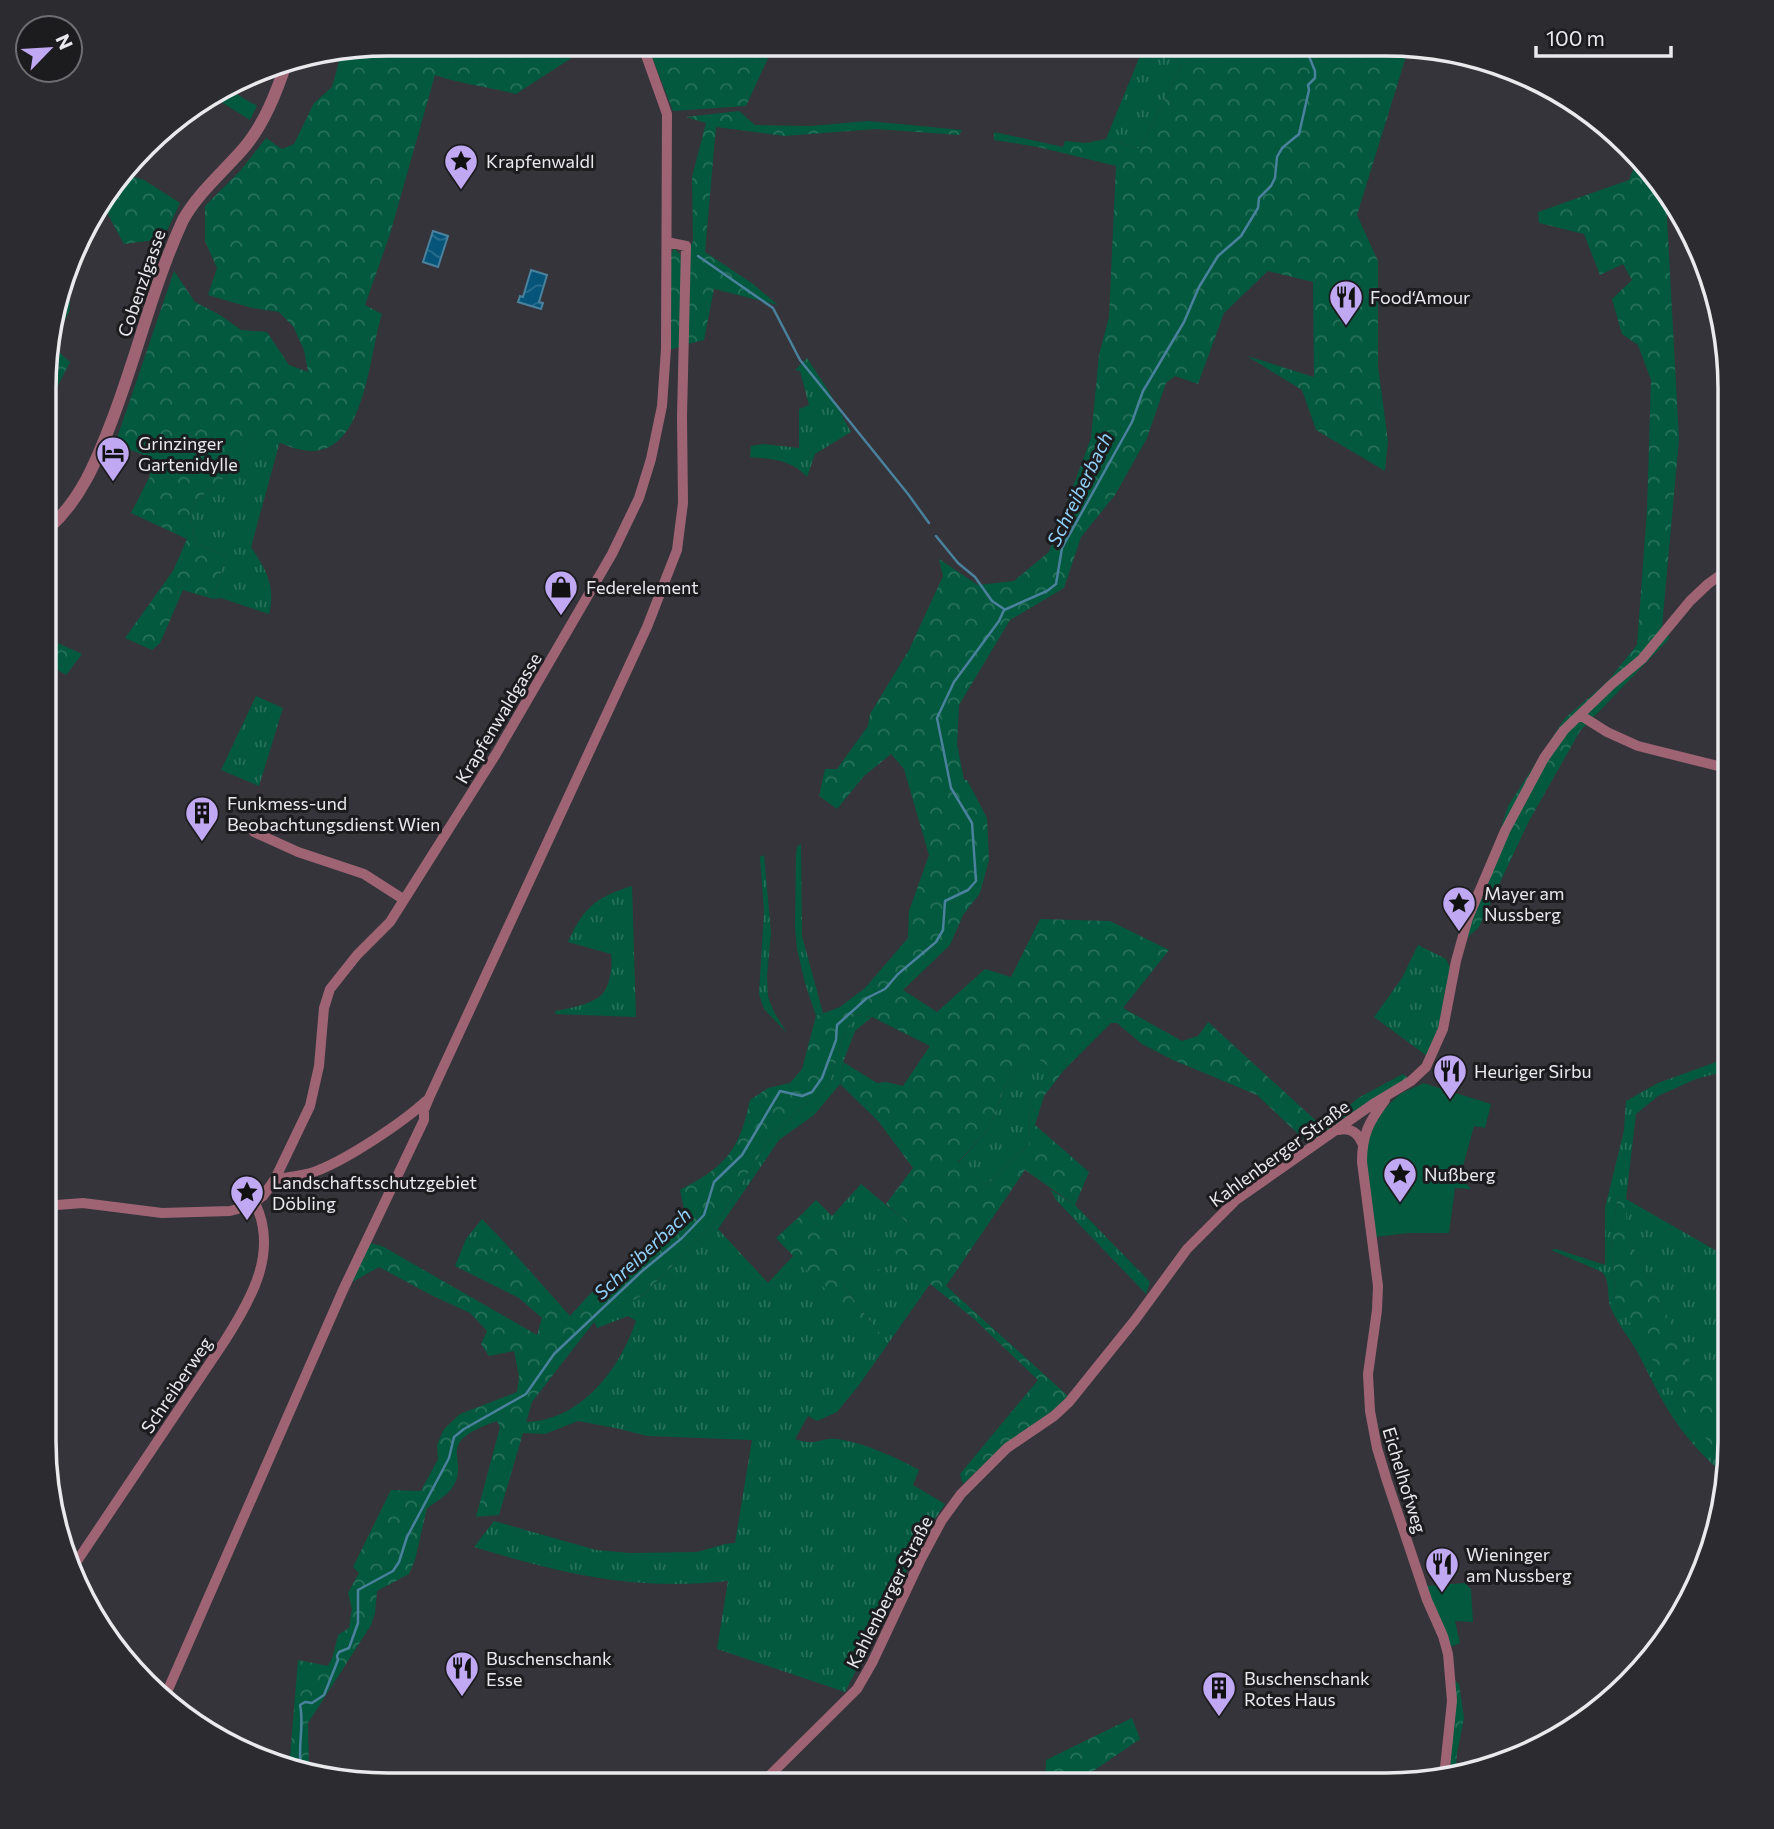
<svg xmlns="http://www.w3.org/2000/svg" width="1774" height="1829" viewBox="0 0 1774 1829" font-family="Commissioner,sans-serif">
<defs>
<pattern id="grass-tufts" width="24" height="20" patternUnits="userSpaceOnUse" patternTransform="scale(1.75)"><rect width="24" height="20" fill="#02593e"/><path d="M3 7l-1-3M5 7V3M7 7l1-3M15 17l-1-3M17 17v-4M19 17l1-3" fill="none" stroke="#27715a"/></pattern>
<pattern id="forest-crowns" width="20" height="18" patternUnits="userSpaceOnUse" patternTransform="scale(1.75)"><rect width="20" height="18" fill="#02593e"/><path d="M2 6a3 3 0 1 1 6 0M12 15a3 3 0 1 1 6 0" fill="none" stroke="#27715a"/></pattern>
<pattern id="water-waves" width="16" height="10" patternUnits="userSpaceOnUse" patternTransform="scale(1.75)"><rect width="16" height="10" fill="#06547a"/><path d="M0 5q4-4 8 0t8 0" fill="none" stroke="#2a6d8d"/></pattern>
</defs>
<rect width="100%" height="100%" fill="#34343a"/>
<path fill="url(#grass-tufts)" d="M1144 46H1156L1182 65 1140 149 1106 139Z
M807 358 828 390 851 432 815 454 807 477C792 460 772 459 750 457L751 446 763 444 799 448V409L809 405 800 371 795 370Z
M253 431 280 441 251 547C266 569 276 587 269 614L221 598 213 599 226 556 195 543 190 514 195 502 238 466Z
M256 696 283 708 259 786 221 770Z
M801 844 802 936 823 1013 816 1016 805 983 797 949 795 928 796 855 797 847Z
M764 855 771 933 767 976 768 997 774 1012 787 1033 764 1009 759 994 764 911 760 857Z
M632 886 636 1017 556 1014 555 1011C567 1009 588 1005 599 997 610 990 613 966 611 954L568 942C583 908 596 897 632 886Z
M1418 945 1446 959 1450 967 1437 1034 1427 1056 1374 1017 1402 978Z
M854 1015 872 1017 855 1031 843 1062 840 1084 814 1115 779 1140 718 1229 768 1283 794 1255 877 1342 880 1334 843 1286 853 1274 882 1272 802 1214 816 1200 832 1216 861 1184 909 1224 894 1251 930 1284 859 1385 837 1412 817 1421 808 1416 795 1439C818 1447 820 1437 837 1439 862 1442 898 1458 919 1470L913 1485 945 1504 930 1526 845 1692 717 1649 728 1581C633 1591 564 1574 474 1547L494 1521 596 1550 630 1553 697 1552 725 1544 735 1543 752 1440 647 1436 620 1429 578 1421 545 1434 521 1433 525 1422C581 1421 619 1370 636 1321L628 1316 597 1328 594 1321 643 1295 720 1217 768 1142 790 1118 830 1082 843 1037Z
M1032 1053 1052 1069 1030 1100 1029 1144 987 1185 958 1163 989 1129 1005 1086Z
M1730 1057V1070L1696 1079 1658 1096 1636 1114 1626 1199 1727 1257 1730 1261V1371L1696 1375 1626 1233V1200L1618 1196 1612 1232 1615 1298 1712 1447 1729 1466 1727 1477C1680 1437 1666 1409 1639 1355 1631 1339 1617 1324 1611 1308 1606 1295 1611 1282 1602 1272L1551 1250 1556 1249 1605 1265V1208L1624 1130 1626 1101 1658 1083Z
M1050 1189 1075 1205 1150 1282 1146 1294 1056 1200Z
M482 1219 505 1243 497 1255 466 1239Z"/>
<path fill="url(#forest-crowns)" fill-rule="evenodd" d="M388 44H576L577 47 593 44 516 94C489 87 461 84 435 75L390 234 365 305 382 314C370 350 366 441 320 450 298 455 273 438 253 432L238 466 195 502 190 514 195 543 226 556 213 599 183 590 160 643 152 650 125 638 173 571 187 539 131 513 150 476 144 455 115 444 174 271 195 302 220 315 241 330 267 332 289 365 308 372 304 350 293 326 279 312 252 308 208 295 217 268 205 241V206L240 171 266 138 282 149 294 144 314 103 332 87 342 51Z
M647 44 774 45 746 106 673 111Z
M1156 46 1425 47 1408 50 1357 215 1378 261V366L1388 441 1385 471 1316 430 1302 390 1247 356 1314 377 1313 282 1268 271 1224 313 1198 384 1175 376 1166 383 1147 438 1115 495 1081 537 1064 588 1010 620 959 705 957 744 964 780H967L987 818 989 860 980 893 963 915 950 945 903 990 937 1012 985 969 1011 977 1040 919 1110 921 1169 950 1123 1008 1182 1041 1198 1036 1208 1022 1324 1128 1358 1098 1403 1074 1408 1078 1310 1145 1257 1095 1173 1060 1142 1044 1117 1023H1111L1064 1070 1044 1096 1035 1125 1089 1172 1075 1205 1025 1170 946 1286 1068 1396 1055 1410 1002 1447 963 1484 960 1474 1038 1380 973 1318 930 1284 893 1251 909 1224 886 1204 913 1168 879 1122 840 1084 843 1062 877 1083 886 1082 903 1086 930 1046 872 1017 854 1015 843 1037 830 1082 790 1118 768 1142 720 1217 643 1295 594 1322 532 1402 499 1515 476 1517 500 1427 497 1421C486 1425 466 1432 459 1443 454 1453 459 1461 458 1471 457 1490 441 1499 427 1508L415 1560 409 1574 377 1591 375 1613 371 1625 308 1723 309 1775 289 1769 298 1660 328 1666 333 1656 338 1635 349 1628 352 1609 348 1593 359 1573 353 1567 391 1490 421 1491 438 1459 437 1445 444 1429 460 1414 517 1392 519 1376 514 1351 489 1356 481 1344 487 1331 470 1313 431 1295 379 1267 349 1284 369 1243 382 1246 537 1335 542 1318 519 1298 455 1266 466 1239 497 1254 505 1243 570 1316 590 1294 612 1279 629 1272 642 1252 674 1227 685 1213 680 1190C726 1166 739 1151 750 1100L768 1088 790 1083 802 1069 816 1016 840 1007 865 988 908 938 909 911 929 855 904 769 891 754 864 776 837 809 819 796 825 769H837L868 726 870 714 909 650 943 576 939 559 978 585 1014 581 1049 552 1091 438 1099 355 1109 317 1116 166 1038 147 994 140V132L1063 147 1065 141 1085 143 1106 139 1140 149 1182 65ZM1032 1054 1052 1069 1030 1100 1029 1144 987 1185 958 1162 989 1129 1005 1086Z
M739 111 755 125 810 126 868 121 962 130 959 135 876 129 784 136 716 127 705 252 753 284 778 305 714 289 704 340 688 344V252L693 241 692 177 706 123 686 117Z
M1636 163 1673 199 1666 200 1679 439 1662 627 1670 638 1580 731 1529 821 1479 927 1465 940 1508 806 1565 718 1607 682 1637 645 1647 510 1651 380 1638 345 1622 334 1612 299 1632 280 1623 264 1600 275 1584 234 1539 223 1538 212 1629 180Z
M125 174 144 180 180 203 163 239 124 244 106 211 86 226 90 216Z
M674 248 680 254 682 263V346L670 350 671 254Z
M1699 252 1712 278 1730 366V422L1726 423 1717 334Z
M69 271 70 310 52 346 70 362 55 391 50 387V322Z
M49 639 82 654 66 675 49 665Z
M1618 1196 1626 1199V1233L1696 1374 1730 1371 1729 1466 1712 1447 1664 1379 1615 1298 1612 1232Z
M802 1214 884 1273 853 1275 843 1286 881 1335 877 1343 776 1238Z
M1455 1681 1459 1684 1464 1718 1457 1753 1455 1775 1449 1776Z
M1132 1718 1140 1739 1073 1785H1045L1046 1760Z"/>
<path fill="#02593e" d="M230 90 257 106 250 120 215 98Z
M1423 1083 1491 1104 1485 1128 1474 1126 1460 1177 1471 1189 1455 1188 1449 1233H1409L1375 1237C1367 1181 1350 1137 1399 1095 1406 1090 1415 1088 1423 1083Z
M1465 1583 1471 1589 1473 1622 1455 1621 1460 1643 1450 1647 1425 1586Z"/>
<path fill="url(#water-waves)" stroke="#4a819d" stroke-width="2" d="M433 231 448 236 438 267 423 262Z
M531 270 547 275 539 302 543 303 541 309 518 302 520 296 523 297Z"/>
<g fill="none" stroke-linecap="round" stroke-linejoin="round">
<path stroke="#4a819d" stroke-width="2.5" d="M698 256 773 308 800 360 908 494 929 523
M936 536 958 563 975 577 992 601 1004 609
M302 1774C296 1750 305 1727 300 1705L305 1702 312 1703 324 1695 338 1660 337 1656 339 1652 349 1648 358 1623V1590L393 1571 399 1562 407 1537 449 1458 454 1437 464 1429 526 1394 554 1354 641 1272 682 1238 704 1215 714 1182 742 1155 780 1091 802 1096 812 1092 822 1078 836 1040 837 1025 867 998 885 989 898 974 936 942 943 930 945 901 968 890 976 881 972 823 951 788 937 718 954 682 999 621 1004 610 1047 591 1056 584 1062 548 1132 422 1143 391 1184 322 1199 287 1218 256 1241 236 1258 208 1259 198 1271 186 1275 178 1277 157 1282 148 1299 134 1309 90 1308 85 1315 78V71L1308 54 1315 46"/>
<path stroke="#9e6473" stroke-width="10" d="M1580 715 1607 732 1638 746 1730 769
M254 832 298 852 364 874 403 899
M1385 1100C1369 1122 1362 1134 1362 1162L1378 1286 1377 1310 1368 1374 1370 1411 1377 1448 1387 1481 1427 1600 1443 1636 1448 1654 1452 1701 1444 1777
M1339 1130C1350 1127 1358 1133 1362 1143
M275 1179C289 1177 306 1176 319 1170 349 1158 402 1123 426 1101
M46 1208 57 1205 83 1203 162 1213 230 1211 249 1206 263 1196 275 1179 310 1106 319 1066 324 1008 330 989 357 955 390 922 496 754 612 554 639 498 651 459 662 406 666 349 667 114 642 44
M71 1570 224 1342C251 1300 279 1252 255 1203
M163 1701 343 1290 424 1120V1110L429 1098 647 627 677 550 683 503 682 417 686 246 667 242
M760 1785 857 1689 872 1663 920 1561 942 1520 961 1494 1007 1448 1054 1416 1069 1402 1135 1320 1187 1249 1236 1200 1373 1104 1411 1081 1426 1067 1443 1029 1456 961 1468 918 1505 831 1544 758 1564 730 1612 684 1642 659 1690 601 1708 584 1730 568"/>
<path stroke="#9e6473" stroke-width="12" d="M49 528C81 499 96 462 111 423 137 356 153 285 183 220 198 193 222 173 243 149 264 125 277 91 287 61"/>
</g>
<defs>
<g id="sight-pin" transform="scale(1.75)"><path d="M0 17L-7.5 6A9.5 9.5 0 1 1 7.5 6Z" fill="#c1a8f3" stroke="#1c1c1f"/><path d="M0-6L1.8-2.2L6-1.7L2.9 1.2L3.7 5.4L0 3.3L-3.7 5.4L-2.9 1.2L-6-1.7L-1.8-2.2Z" fill="#111"/></g>
<g id="restaurant-pin" transform="scale(1.75)"><path d="M0 17L-7.5 6A9.5 9.5 0 1 1 7.5 6Z" fill="#c1a8f3" stroke="#1c1c1f"/><path d="M-5-6h1v4h1v-4h1v4h1v-4h1v5L-1.5 .5V6h-2V.5L-5-1ZM5-6V6H3V1.5H1.5Q1.5-4 5-6Z" fill="#111"/></g>
<g id="hotel-pin" transform="scale(1.75)"><path d="M0 17L-7.5 6A9.5 9.5 0 1 1 7.5 6Z" fill="#c1a8f3" stroke="#1c1c1f"/><path d="M-6-4.5h1.5V1H6V5H4.5V3h-9V5H-6ZM-4 0a1.8 1.8 0 1 1 3.6 0ZM.5 0V-2.5h3Q6-2.5 6 0Z" fill="#111"/></g>
<g id="shop-pin" transform="scale(1.75)"><path d="M0 17L-7.5 6A9.5 9.5 0 1 1 7.5 6Z" fill="#c1a8f3" stroke="#1c1c1f"/><path d="M-5-2.5h2.3a2.7 3.5 0 0 1 5.4 0H5L5.5 6h-11ZM-1.5-2.5h3a1.5 2.3 0 0 0-3 0Z" fill="#111"/></g>
<g id="building-pin" transform="scale(1.75)"><path d="M0 17L-7.5 6A9.5 9.5 0 1 1 7.5 6Z" fill="#c1a8f3" stroke="#1c1c1f"/><path d="M-4-6H4V6H1V3H-1V6H-4ZM-2.5-4.3h1.7v1.8h-1.7ZM.8-4.3h1.7v1.8H.8ZM-2.5-1h1.7V.8h-1.7ZM.8-1h1.7V.8H.8Z" fill="#111"/></g>
</defs>
<g fill-rule="evenodd">
<use href="#sight-pin" x="461" y="161"/>
<use href="#restaurant-pin" x="1346" y="297"/>
<use href="#hotel-pin" x="113" y="453"/>
<use href="#shop-pin" x="561" y="587"/>
<use href="#building-pin" x="202" y="813"/>
<use href="#sight-pin" x="1459" y="903"/>
<use href="#restaurant-pin" x="1450" y="1071"/>
<use href="#sight-pin" x="1400" y="1174"/>
<use href="#sight-pin" x="247" y="1192"/>
<use href="#restaurant-pin" x="1442" y="1564"/>
<use href="#restaurant-pin" x="462" y="1668"/>
<use href="#building-pin" x="1219" y="1688"/>
</g>
<g text-anchor="middle" dominant-baseline="central" stroke-width="6" stroke-linejoin="round" paint-order="stroke">
<g font-size="18" fill="#eaeaee" stroke="#1c1c1f" text-anchor="start">
<text x="486" y="161">Krapfenwaldl</text>
<text x="1370" y="297">Food‘Amour</text>
<text x="138" y="443">Grinzinger<tspan x="138" dy="21">Gartenidylle</tspan></text>
<text x="586" y="587">Federelement</text>
<text x="227" y="803">Funkmess-und<tspan x="227" dy="21">Beobachtungsdienst Wien</tspan></text>
<text x="1484" y="893">Mayer am<tspan x="1484" dy="21">Nussberg</tspan></text>
<text x="1474" y="1071">Heuriger Sirbu</text>
<text x="1424" y="1174">Nußberg</text>
<text x="272" y="1182">Landschaftsschutzgebiet<tspan x="272" dy="21">Döbling</tspan></text>
<text x="1466" y="1554">Wieninger<tspan x="1466" dy="21">am Nussberg</tspan></text>
<text x="486" y="1658">Buschenschank<tspan x="486" dy="21">Esse</tspan></text>
<text x="1244" y="1678">Buschenschank<tspan x="1244" dy="21">Rotes Haus</tspan></text>
</g>
<g font-size="18" fill="#eaeaee" stroke="#1c1c1f">
<text transform="translate(141 283) rotate(-71)">Cobenzlgasse</text>
<text transform="translate(498 718) rotate(-59)">Krapfenwaldgasse</text>
<text transform="translate(1279 1153) rotate(-36)">Kahlenberger Straße</text>
<text transform="translate(176 1385) rotate(-56)">Schreiberweg</text>
<text transform="translate(1405 1480) rotate(73)">Eichelhofweg</text>
<text transform="translate(889 1592) rotate(-63)">Kahlenberger Straße</text>
</g>
<g font-size="19" font-style="italic" fill="#92d1fa" stroke="#1c1c1f">
<text transform="translate(1079 489) rotate(-64)">Schreiberbach</text>
<text transform="translate(642 1253) rotate(-43)">Schreiberbach</text>
</g>
</g>
<path d="M0 0H1774V1829H0ZM388 56H1386A332 332 0 0 1 1718 388V1441A332 332 0 0 1 1386 1773H388A332 332 0 0 1 56 1441V388A332 332 0 0 1 388 56Z" fill="#2c2c30" fill-rule="evenodd"/>
<path fill="none" stroke="#eaeaee" stroke-width="3.5" d="M388 56H1386A332 332 0 0 1 1718 388V1441A332 332 0 0 1 1386 1773H388A332 332 0 0 1 56 1441V388A332 332 0 0 1 388 56Z"/>
<g transform="translate(49 49) rotate(65)"><circle r="33" fill="#1c1c1f" stroke="#6e6e72" stroke-width="2"/>
<path d="M0-5L12 26L0 18L-12 26Z" fill="#c1a8f3"/>
<text y="-10" font-size="19" font-weight="bold" text-anchor="middle" fill="#eaeaee">N</text>
</g>
<path d="M1536 46v10h135v-10" fill="none" stroke="#eaeaee" stroke-width="3.5"/>
<text x="1546" y="46" font-size="21" fill="#eaeaee" stroke="#1c1c1f" stroke-width="5" paint-order="stroke">100 m</text>
</svg>
